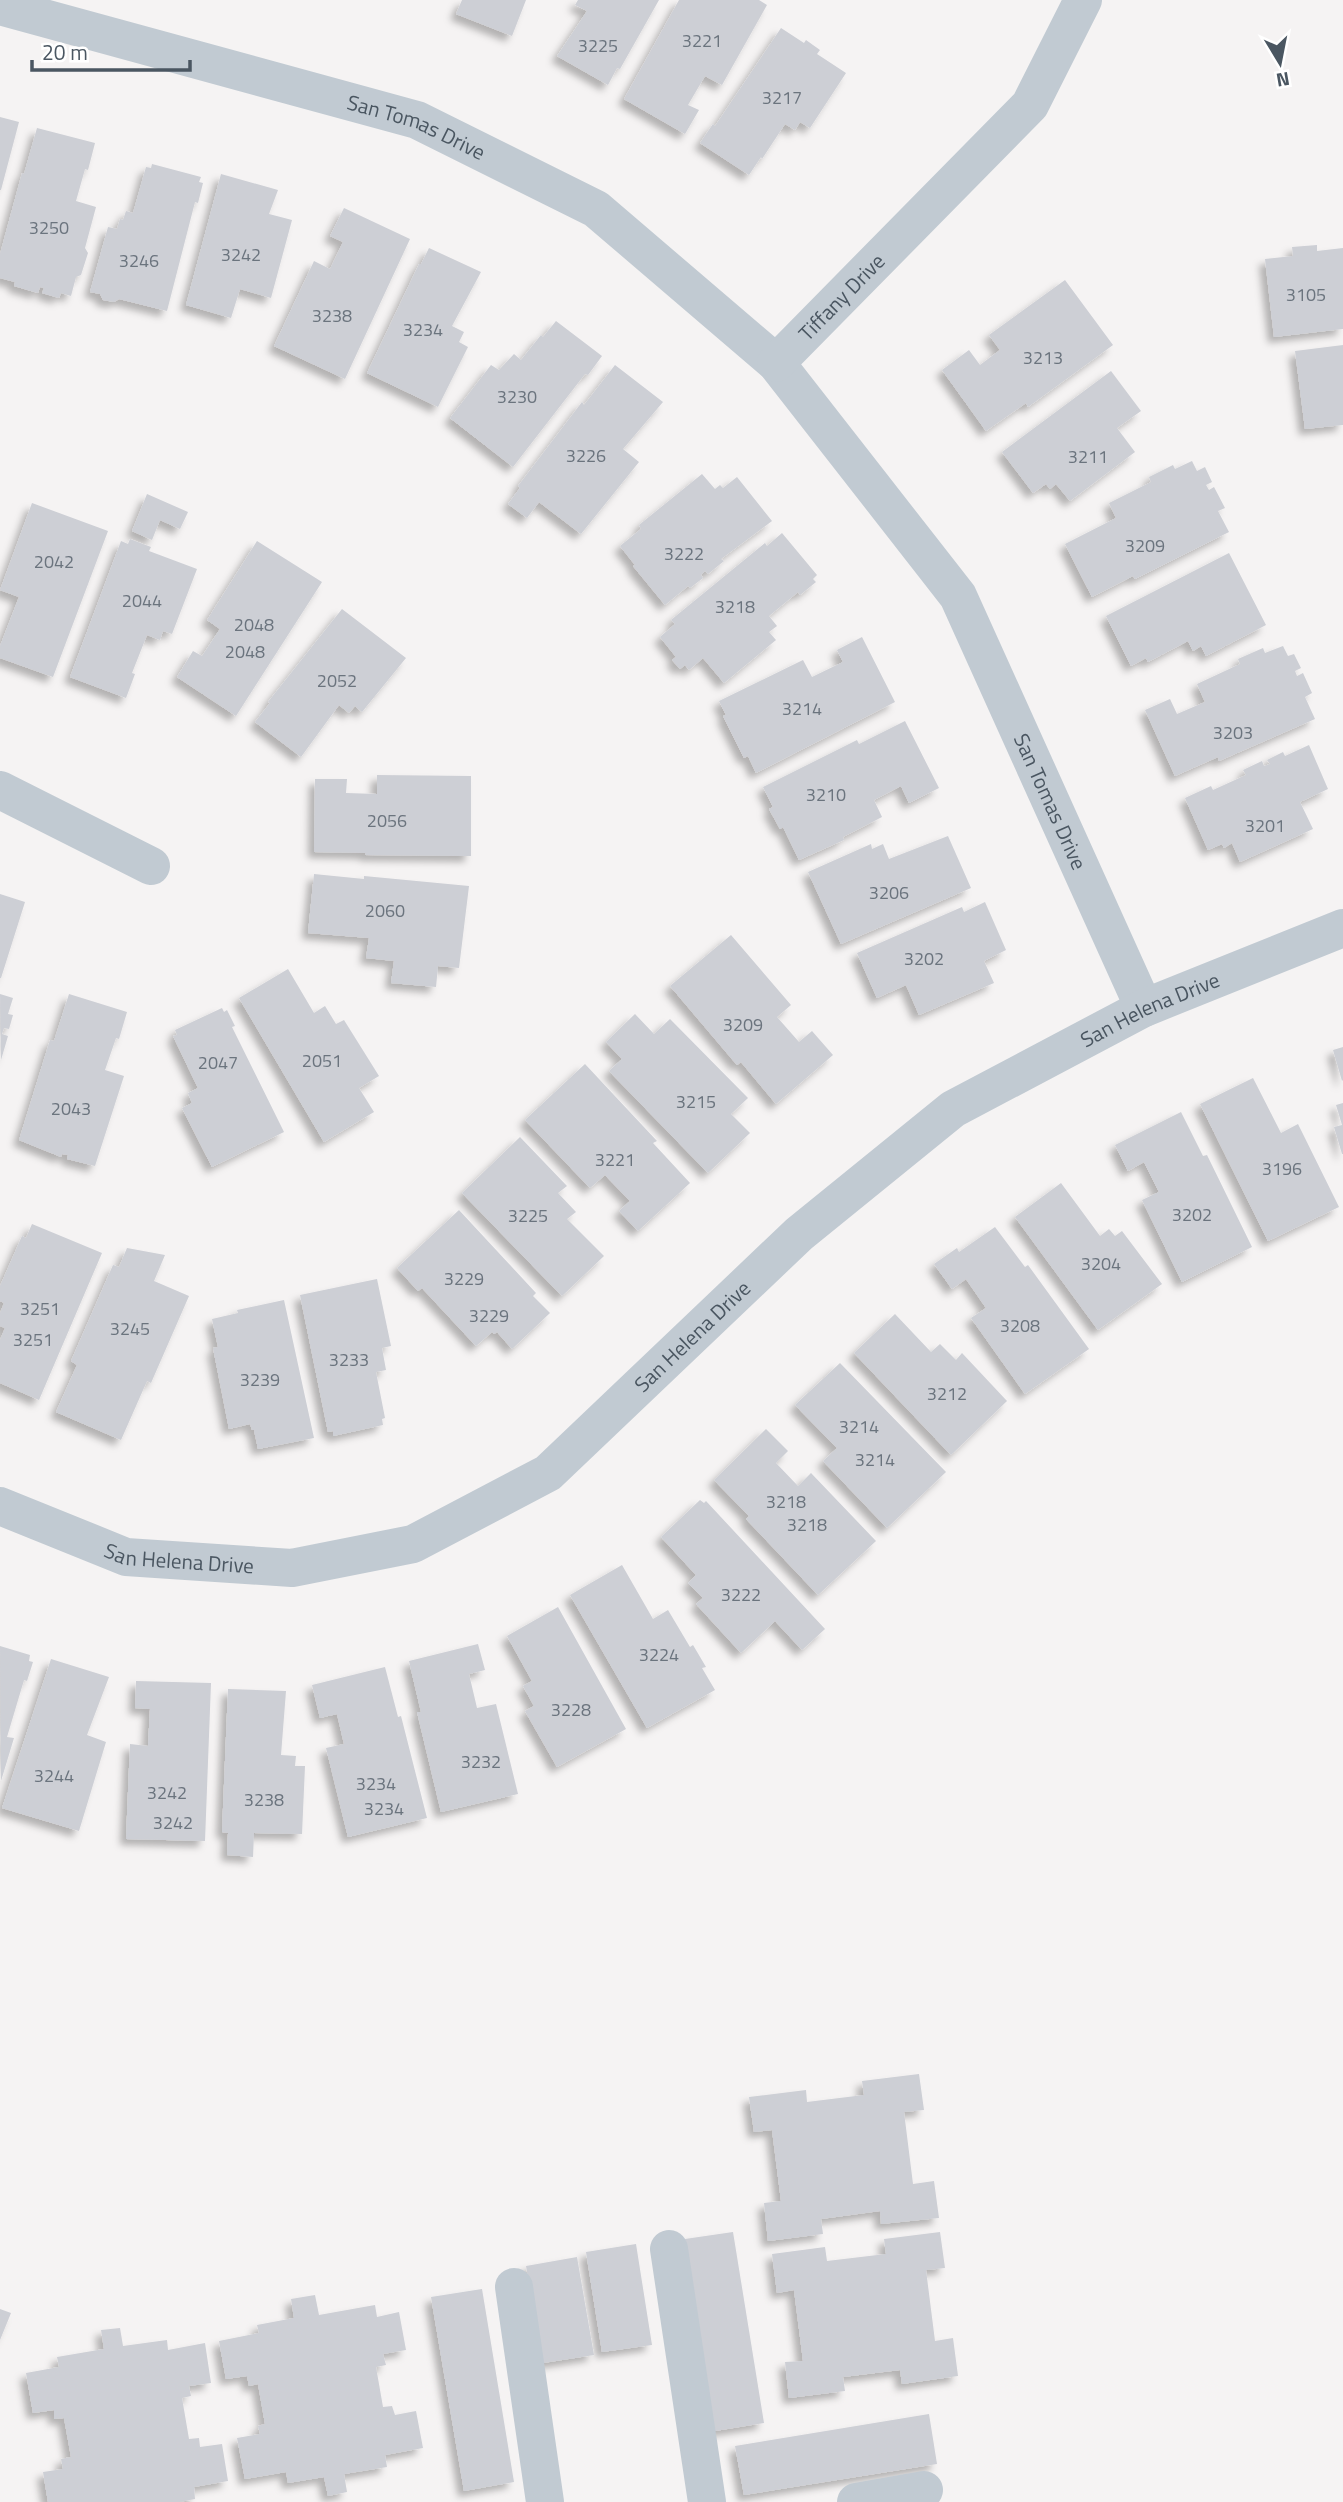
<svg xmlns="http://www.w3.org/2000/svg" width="1343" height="2502" viewBox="0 0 1343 2502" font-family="'Titillium Web',sans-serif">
<defs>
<filter id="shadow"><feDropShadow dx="-6" dy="6" stdDeviation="3.5" flood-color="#0004"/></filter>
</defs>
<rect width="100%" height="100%" fill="#f5f3f3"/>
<path fill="#cdcfd5" filter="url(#shadow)" d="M462 0H526L512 36 456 14Z
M578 0H659L620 69 617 68 608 85 557 56 587 11 575 5Z
M679 0H759L767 5 722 85 705 76 688 105 699 110 685 134 624 99Z
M781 28 804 43 806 40 820 50 817 54 846 73 810 128 800 122 795 130 785 124 762 159 761 157 749 175 700 143 713 124 715 126Z
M0 117 19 122 1 190H0Z
M37 128 95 143 88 170 85 169 76 201 96 207 85 248 88 253 81 275 76 277 71 296 61 293 59 298 42 293 44 288 40 287 38 293 14 286 15 282 0 278V254L22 173 24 174Z
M152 164 201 177 199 182 203 183 198 203 195 202 167 311 119 299 114 302 103 300 100 294 90 292 108 227 117 229 120 219 123 220 126 211 133 213 146 167 151 168Z
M221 174 278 190 269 214 292 220 271 298 240 289 231 318 186 305Z
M344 208 410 239 345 379 274 346 314 261 330 269 343 242 330 236Z
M1317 245V251L1343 248V329L1274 337 1265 259 1293 256 1292 247Z
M429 248 481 272 452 326 464 332 459 342 468 347 438 407 367 373 419 264H421Z
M1065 280 1113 345 1028 407 1026 403 986 431 942 370 969 350 980 365 1000 350 989 335Z
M556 321 602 356 588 375 585 374 513 467 450 418 491 365 499 370 514 354 521 360 541 335 543 337Z
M1343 345V425L1305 429 1295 351Z
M615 365 663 402 623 449 639 462 581 534 539 502 527 518 508 504 520 488 518 486 582 402 584 405Z
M1111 371 1141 411 1117 428 1135 452 1070 501 1056 484 1050 489 1046 484 1033 493 1002 452Z
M1192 461 1197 471 1205 467 1212 482 1206 485 1209 490 1214 487 1225 508 1218 511 1229 532 1135 579 1133 576 1092 597 1065 544 1116 518 1109 503 1151 482 1149 477 1173 465 1175 469Z
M702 474 715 489 720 485 723 488 737 477 772 521 721 559 724 561 708 574 705 571 701 575 703 578 690 588 688 586 665 605 633 566 635 565 620 546 641 529 639 525Z
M147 494 188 512 180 529 160 520 152 540 132 531Z
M32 503 108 531 53 677 0 658V646L19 597 0 590Z
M782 533 817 575 813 579 816 582 800 595 798 592 769 616 777 626 769 632 776 640 724 683 703 658 689 670 685 665 680 669 672 660 676 657 660 637 675 624 671 620 765 543 767 546Z
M130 539 151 547 149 551 197 569 172 634 163 631 160 640 147 635 132 673 135 674 126 698 70 677 121 541 128 544Z
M257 541 322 582 236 716 177 677 193 651 202 656 220 629 207 620Z
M1229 553 1266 625 1206 656 1201 646 1193 651 1188 641 1148 662 1146 658 1131 666 1106 616Z
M342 609 406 658 362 712 355 706 349 713 339 705 301 757 255 722 270 703 268 702Z
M862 637 895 702 756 773 748 756 744 758 723 716 726 715 719 701 803 660 812 677 843 662 837 650Z
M1283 646 1288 656 1294 654 1301 668 1295 671 1297 676 1303 673 1312 693 1305 697 1315 719 1219 761 1218 757 1175 776 1145 710 1170 699 1177 714 1205 702 1197 684 1240 664 1238 659 1263 648 1265 653Z
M905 721 939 788 909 803 901 786 874 800 882 817 843 837 844 840 799 860 783 827 780 829 769 809 773 807 763 787 857 740 859 744Z
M1309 745 1328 789 1300 802 1313 829 1240 862 1232 843 1224 848 1222 844 1208 850 1185 798 1211 786 1213 790 1246 775 1243 770 1262 761 1264 766 1270 764 1267 760 1283 752 1285 756Z
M377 775 471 776V856L365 855 366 853 314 852 315 779H347L346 793 377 794Z
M948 836 971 888 841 944 808 872 871 844 872 849 883 844 889 859Z
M314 874 364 879V876L469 886 459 968 438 966 436 987 391 983 394 961 366 958 369 938 308 933Z
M0 894 25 902 1 978H0Z
M985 902 1006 950 984 961 994 983 919 1015 906 985 877 998 857 953 962 907 964 912Z
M731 935 791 1005 777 1017 799 1042 812 1031 833 1055 776 1104 741 1062 737 1065 670 986Z
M288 969 314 1013 325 1006 336 1024 344 1020 379 1076 359 1088 374 1112 324 1142 239 998Z
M0 994 13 998 8 1014 13 1015 9 1029 4 1028 2 1034 8 1036 1 1060Z
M69 994 127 1012 119 1039 116 1038 105 1070 124 1076 95 1166 67 1159 68 1155 62 1154 61 1157 19 1140 50 1040 54 1041Z
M222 1008 224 1012 227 1010 235 1026 232 1027 284 1132 212 1167 182 1108 192 1103 188 1093 198 1088 173 1036 177 1035 175 1030Z
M635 1014 654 1034 670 1019 748 1098 731 1114 750 1133 708 1173 609 1071 622 1059 606 1042Z
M1343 1047V1080L1342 1081 1333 1050Z
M585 1064 657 1141 653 1143 690 1183 638 1231 619 1211 630 1201 605 1175 590 1188 525 1120Z
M1253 1078 1281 1133 1298 1124 1339 1207 1268 1241 1200 1104Z
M1343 1103V1154H1342L1334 1127 1342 1125 1336 1105Z
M1181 1112 1203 1156 1207 1155 1252 1247 1182 1282 1142 1200 1159 1192 1144 1162 1128 1171 1115 1145Z
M520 1137 567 1186 558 1193 576 1212 567 1219 604 1256 562 1296 462 1193Z
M1061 1183 1100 1236 1109 1229 1115 1236 1122 1231 1162 1284 1098 1330 1015 1217Z
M459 1210 536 1293 533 1296 550 1313 512 1349 497 1332 494 1334 492 1332 476 1346 422 1288 418 1291 397 1268Z
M32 1224 102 1253 39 1400 0 1383V1340L5 1328 0 1326V1313L4 1303 0 1301V1286L22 1236 26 1238Z
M995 1227 1025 1267 1028 1265 1089 1349 1025 1394 971 1318 986 1308 966 1279 952 1289 934 1264 957 1248 959 1252Z
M127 1248 165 1255 154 1281 189 1296 151 1383 147 1381 121 1440 56 1412 77 1365 71 1361 113 1265 119 1267Z
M377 1279 391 1346 382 1348 386 1370 376 1372 385 1418 382 1419 383 1425 333 1436V1431L328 1432 300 1295Z
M284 1300 314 1438 258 1449 254 1430H252L250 1424 229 1429 213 1348 218 1347 212 1319 238 1313 237 1310Z
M895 1314 931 1352 940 1344 956 1360 962 1353 1007 1401 951 1455 854 1353Z
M840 1363 946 1472 887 1528 823 1461 837 1448 795 1405Z
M766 1429 788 1451 776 1463 798 1486 811 1473 876 1541 818 1595 746 1519 749 1516 714 1480Z
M700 1500 704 1503 706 1501 825 1629 802 1650 775 1621 741 1653 696 1604 703 1598 688 1583 696 1575 661 1537Z
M622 1565 653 1619 668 1610 690 1647 693 1645 706 1667 702 1668 715 1690 647 1728 570 1595Z
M558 1607 626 1729 557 1767 525 1711 534 1706 523 1686 532 1681 507 1636Z
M478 1644 485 1670 469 1674 477 1708 496 1704 518 1794 441 1812 417 1712H421L409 1661Z
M0 1646 30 1655 29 1661 33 1662 27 1681 24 1680 7 1737 14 1738 1 1781Z
M51 1659 109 1677 87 1735 106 1742 79 1831 2 1808Z
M385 1667 398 1717 401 1716 427 1818 348 1837 326 1748 344 1744 337 1714 320 1718 312 1685Z
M136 1681 211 1683 205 1841 126 1839 130 1744 148 1746 150 1709 135 1708Z
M228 1689 286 1691 281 1755 296 1756 295 1766H305L302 1834 254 1833 253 1857 227 1855 228 1833 222 1832Z
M919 2074 924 2110 904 2112 913 2184 934 2181 939 2218 881 2224 880 2211 821 2219 823 2234 768 2241 764 2203 781 2201 772 2130 754 2132 749 2097 806 2090 807 2102 864 2095 862 2081Z
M733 2232 764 2423 715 2431 685 2239Z
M940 2232 945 2268 926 2270 935 2341 953 2338 958 2376 902 2384 900 2370 843 2377 845 2391 789 2398 785 2362 803 2361 794 2290 777 2293 772 2254 825 2247 827 2261 886 2254 884 2239Z
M636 2244 652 2345 602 2352 586 2252Z
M577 2257 594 2355 543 2363 526 2266Z
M482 2289 514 2482 464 2491 431 2297Z
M315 2295 319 2315 375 2305 377 2317 399 2312 406 2350 383 2354 386 2365 376 2367 383 2407 392 2406 395 2415 416 2411 423 2448 385 2455 387 2467 344 2474 347 2492 328 2496 324 2477 288 2483 286 2472 245 2479 237 2438 260 2434 258 2426 265 2424 258 2384 249 2386 247 2376 226 2379 219 2341 259 2333 257 2325 294 2318 291 2299Z
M0 2309 11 2313 0 2340Z
M120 2328 123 2346 167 2340 168 2350 205 2343 211 2383 189 2386 191 2396 182 2398 189 2439 199 2438 200 2447 222 2444 228 2481 194 2487 195 2499 179 2502H48L43 2472 63 2469 61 2459 71 2457 64 2418 54 2419V2410L33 2413 26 2373 59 2367 57 2357 104 2349 101 2330Z
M929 2414 937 2464 744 2495 735 2446Z"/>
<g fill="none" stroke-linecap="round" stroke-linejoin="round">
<g stroke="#c1cad2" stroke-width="38">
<path id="s1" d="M0 6 417 120 596 209 776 363 958 596 1144 1008"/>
<path id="s2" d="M776 363 1030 105 1083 0"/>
<path d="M0 790 151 866"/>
<path id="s3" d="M0 1506 126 1557 292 1568 413 1544 548 1473 799 1234 953 1109 1144 1008 1343 928"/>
<path d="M669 2249 707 2502"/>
<path d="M514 2287 545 2502"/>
<path d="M856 2502 924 2490"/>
</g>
</g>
<g text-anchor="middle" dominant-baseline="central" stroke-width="7" stroke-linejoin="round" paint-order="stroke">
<g font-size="18" fill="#6b747e">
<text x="702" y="40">3221</text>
<text x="598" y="45">3225</text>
<text x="782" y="97">3217</text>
<text x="49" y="227">3250</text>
<text x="241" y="254">3242</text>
<text x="139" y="260">3246</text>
<text x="1306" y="294">3105</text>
<text x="332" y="315">3238</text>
<text x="423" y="329">3234</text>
<text x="1043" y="357">3213</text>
<text x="517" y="396">3230</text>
<text x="586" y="455">3226</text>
<text x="1088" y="456">3211</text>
<text x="1145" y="545">3209</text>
<text x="684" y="553">3222</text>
<text x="54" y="561">2042</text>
<text x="142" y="600">2044</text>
<text x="735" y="606">3218</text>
<text x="254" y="624">2048</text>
<text x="245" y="651">2048</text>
<text x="337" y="680">2052</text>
<text x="802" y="708">3214</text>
<text x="1233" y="732">3203</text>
<text x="826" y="794">3210</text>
<text x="387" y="820">2056</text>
<text x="1265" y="825">3201</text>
<text x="889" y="892">3206</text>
<text x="385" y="910">2060</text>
<text x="924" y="958">3202</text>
<text x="743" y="1024">3209</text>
<text x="322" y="1060">2051</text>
<text x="218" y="1062">2047</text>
<text x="696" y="1101">3215</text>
<text x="71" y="1108">2043</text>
<text x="615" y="1159">3221</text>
<text x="1282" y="1168">3196</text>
<text x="1192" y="1214">3202</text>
<text x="528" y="1215">3225</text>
<text x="1101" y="1263">3204</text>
<text x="464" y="1278">3229</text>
<text x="40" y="1308">3251</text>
<text x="489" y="1315">3229</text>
<text x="1020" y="1325">3208</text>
<text x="130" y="1328">3245</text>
<text x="33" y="1339">3251</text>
<text x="349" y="1359">3233</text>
<text x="260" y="1379">3239</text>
<text x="947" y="1393">3212</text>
<text x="859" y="1426">3214</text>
<text x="875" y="1459">3214</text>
<text x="786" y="1501">3218</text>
<text x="807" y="1524">3218</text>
<text x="741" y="1594">3222</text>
<text x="659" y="1654">3224</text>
<text x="571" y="1709">3228</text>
<text x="481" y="1761">3232</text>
<text x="54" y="1775">3244</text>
<text x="376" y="1783">3234</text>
<text x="167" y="1792">3242</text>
<text x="264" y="1799">3238</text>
<text x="384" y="1808">3234</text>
<text x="173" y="1822">3242</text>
</g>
<g font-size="21" fill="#4a5661" stroke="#fff">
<text stroke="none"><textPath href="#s1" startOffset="434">San Tomas Drive</textPath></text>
<text stroke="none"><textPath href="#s2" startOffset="93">Tiffany Drive</textPath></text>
<text stroke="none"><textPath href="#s1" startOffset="1390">San Tomas Drive</textPath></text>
<text stroke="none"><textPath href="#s3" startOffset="1344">San Helena Drive</textPath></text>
<text stroke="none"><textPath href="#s3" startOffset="777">San Helena Drive</textPath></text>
<text stroke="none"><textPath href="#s3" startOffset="189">San Helena Drive</textPath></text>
</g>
</g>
<g transform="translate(1280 63) rotate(170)" stroke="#ffffff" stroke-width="5" paint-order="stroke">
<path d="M0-5L12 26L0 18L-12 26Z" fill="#4a5661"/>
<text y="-10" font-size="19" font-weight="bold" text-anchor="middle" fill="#4a5661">N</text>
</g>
<path d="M32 60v10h158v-10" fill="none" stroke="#4a5661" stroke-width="3.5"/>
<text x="42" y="60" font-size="21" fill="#4a5661" stroke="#ffffff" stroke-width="5" paint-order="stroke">20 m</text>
</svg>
